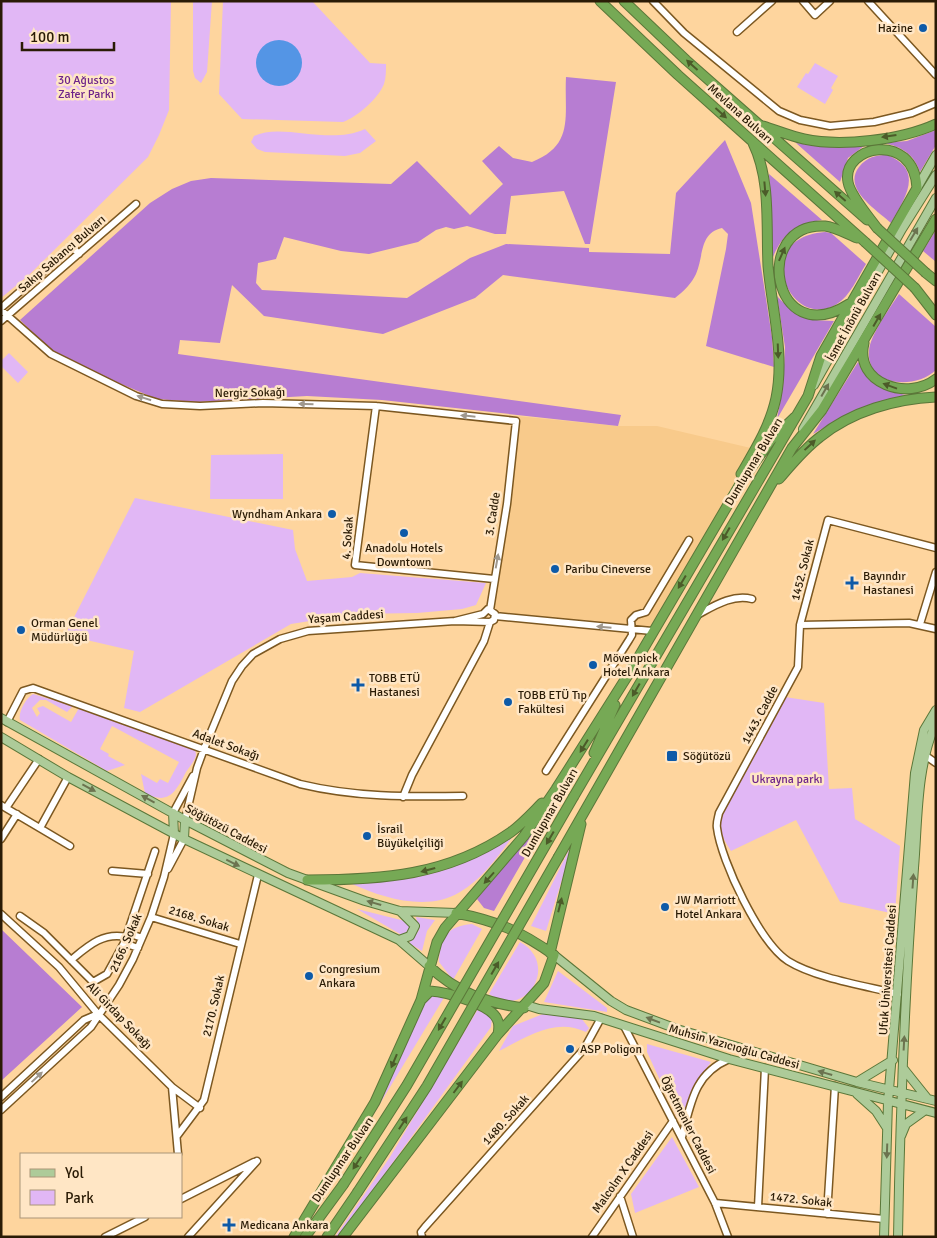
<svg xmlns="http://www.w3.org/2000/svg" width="937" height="1238" viewBox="0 0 937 1238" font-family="Signika,sans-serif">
<rect width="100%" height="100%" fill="#fed59e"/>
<path fill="#f8ca8b" d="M517 416 618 426H657L755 449 652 631 495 616 494 601Z"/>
<path fill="#e1b7f5" d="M1 1H171L169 110 159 135 148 157 29 275 1 298Z
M193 1H212L207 72 201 83 195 78 193 71Z
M223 1H312L370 63 386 64C386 71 386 78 384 84 378 99 357 117 343 122L242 119 219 94Z
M815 63 838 76 831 88 833 90 825 104 797 87 806 73 808 74Z
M365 129 376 141 360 153 345 156 265 152 257 149 251 142 254 136C282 122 328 146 365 129Z
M9 353 28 372 18 383 1 366V361Z
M283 454V499H210L211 455Z
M135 498 293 530 295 549 307 581 352 577 360 573 486 583 476 605 462 609 417 613 354 614 291 624 140 712 124 708 134 651 65 635Z
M33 694 73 706 67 712 46 700H40L32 708 37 717 40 713 37 708 43 706 71 722 79 708 191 745C194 748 196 751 196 755 195 761 189 767 186 772 176 791 169 806 145 793L141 774 157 783 160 779 168 783 179 762 112 726 100 749 109 754 108 756 125 765 107 771 20 720C18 712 26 698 33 694Z
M785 697 824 703 829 789 852 788 855 819 900 846 895 914 840 902 796 820 731 851C722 837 718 829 722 812Z
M520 827C503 849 485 878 460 892 428 912 383 898 352 884 393 881 436 878 472 858 489 849 504 837 520 827Z
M575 838 546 931 531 926Z
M357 909 405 921 410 927 405 934H400Z
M416 917 435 920 427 931 422 951 409 943 419 930Z
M472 924 482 929 453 980 439 962C440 938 447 926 472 924Z
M520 942C555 961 534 1006 503 1001 499 1001 493 996 489 994Z
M558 971 607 1008V1012L544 1002Z
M428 995 445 996 340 1170 389 1079 421 1002Z
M478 1009 492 1018 491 1027 339 1237H335L390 1157Z
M543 1014 581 1018 589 1028 586 1032C555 1017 527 1037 499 1051L513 1026Z
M647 1044 711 1062 696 1083 681 1120 677 1117 647 1052Z
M672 1137 699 1187 635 1213 631 1194Z"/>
<path fill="#b77dd2" d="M566 77 616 82 590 244H585L564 191 511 196 506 234H495L467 226 454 229 446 227 436 230 418 242 369 254 341 251 284 237 276 259 258 263 256 283 262 290 407 298 470 258 506 244 589 248V252L670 254 676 193 725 140 751 203 772 337 774 367 706 346 726 249 728 234 722 228C699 233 704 256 696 274 692 283 683 292 675 298L503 275 475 298 383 334 264 316 232 285 220 343 180 340 178 354 621 415 618 426 382 400 307 396 197 402 157 399 97 374 53 352 20 320 150 203 172 189 191 181 211 178 391 184 417 161 470 215 503 184 482 161 499 146 513 158 532 162C575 145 564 116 566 77Z
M936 130V145L920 172C914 154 902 147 884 143L907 141Z
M796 143 824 147 864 146 848 158 840 182Z
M887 155C925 170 905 198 891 223 877 210 842 189 859 167 867 157 876 155 887 155Z
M769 174 822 220C797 223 783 233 773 257Z
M936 230V262L923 251Z
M825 232 831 233 866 264C858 277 850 296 837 304 789 333 750 237 825 232Z
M899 294 936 327V370C915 390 866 387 869 351 870 335 890 308 899 294Z
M777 296C798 318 803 320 834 321L777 419 783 387 785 347Z
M858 362C869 384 883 391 907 395 872 402 843 416 813 434Z
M566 786 494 911 484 908 477 899Z
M1 929 82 1007 1 1081Z"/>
<path fill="#5495e5" d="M256 63a23 23 0 1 1 46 0a23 23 0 1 1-46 0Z"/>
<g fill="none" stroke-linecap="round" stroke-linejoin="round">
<g stroke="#7c5821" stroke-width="9">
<path id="minor" d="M653 1 684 33 779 111 800 120 830 126 874 122 912 113 936 103
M803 1 815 15 830 1
M868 1 936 75
M737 32 772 1
M71 246 79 254
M1 308 62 255
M1 310 51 354 136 396 162 404 200 406 263 403 376 406 516 421 507 504 490 610
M1 321 136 204
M376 406 355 565 494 579
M697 615C714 606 732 594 752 599
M495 616 652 631
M920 624 936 572
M800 625 909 623 936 629
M7 722 23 691 33 688 300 784C354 797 407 797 463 796
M923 754 936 763
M546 771 629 640 632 635 631 620 636 615 646 612 689 540
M403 797 412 775 484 641 490 622
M1 805 70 846
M6 808 39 759
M173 813 193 776
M185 820 197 768 204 749 232 681 242 666 253 654 280 639 308 631 455 621 490 622 494 620 495 614 488 609 483 614 455 621
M40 828 68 777
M1 839 17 814
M168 869 184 839
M112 871 148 874
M1 914 59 967 98 1014 172 1087 178 1154
M20 916 44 933 93 982 107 974 124 943 155 851
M151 917 240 944
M128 933 142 938
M124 943 138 948
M71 960C88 946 103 932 126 937
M898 994C866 986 815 978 788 961 760 943 721 861 717 828 716 823 718 818 719 813L798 667 800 625 828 520 936 548
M624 1026 715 1203 728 1237
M172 1087 200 1108
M1 1097 84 1020 98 1014
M1 1110 91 1027 119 985 133 959 151 917 164 877 174 834
M177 1136 204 1100 258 875
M682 1137C691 1103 694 1074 729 1059
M620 1196 633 1237
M181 1199 254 1162
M715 1203 884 1219
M758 1207 765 1068
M827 1214 835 1086
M105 1237 145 1217
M188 1237 257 1161
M422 1237 421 1232 425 1227 584 1049 601 1018
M592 1237 673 1121"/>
</g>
<g stroke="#5b7739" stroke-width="10">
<path id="major" d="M917 188 936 155
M814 385 902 229 936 175
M803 429 936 198
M1 718 185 820 288 873 365 901 400 911 456 913
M1 737 68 777 184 839 399 940 429 966
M173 813 174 834
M184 839 185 820
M399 940 410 936 415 926 400 911
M554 955 611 1001 626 1010 677 1029 857 1082 936 1101
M526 1005 539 1009 594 1016 729 1059 936 1113
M903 1068 927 1098
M857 1082 893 1060
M857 1094 876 1111 887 1128
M901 1136 906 1124 924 1111
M884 1237 888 1102 915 773 924 730 936 710
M898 1237C900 1114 905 991 914 868 918 821 916 767 936 723"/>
</g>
<g stroke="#5b7739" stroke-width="11">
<path id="highway" d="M600 1 678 75 865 242
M624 1 686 60 867 220
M763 126C776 130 790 136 804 139 841 147 901 140 936 124
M926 273 936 281
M915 288 936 315
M849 304C772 353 751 222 825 226 835 227 847 234 857 238
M864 343C854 384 908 401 936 379
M741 474C755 450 770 426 776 398 785 354 772 310 768 266 766 225 771 180 753 143
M779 479C792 464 804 449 820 437 852 411 895 399 936 397
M594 753 615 705
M574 796 808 396 821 356 917 188C914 130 841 146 848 182 850 195 869 217 877 228
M559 856 792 448 822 410 936 219
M307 880C381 880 448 876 511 832 522 824 532 813 542 803
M550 953 581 824
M429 966C456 992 486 1003 524 1008
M422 999 430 991C446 992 490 1004 497 1019 500 1024 499 1029 498 1034
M294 1237 375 1102 421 1000 437 942 445 928 524 836 556 789 628 675 743 479 771 440 795 417
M305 1237 343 1185
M327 1237 357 1193
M343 1237 498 1034 544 983 554 955C520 931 497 921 456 913"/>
</g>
<use href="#minor" stroke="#fff" stroke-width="6"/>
<use href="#major" stroke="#adcb99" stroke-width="8"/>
<use href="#highway" stroke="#76a955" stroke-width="9"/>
<g stroke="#5b7739" stroke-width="11" stroke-linecap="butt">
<path id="highway-bridge" d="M877 228 926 273
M865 242 915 288
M343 1185 407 1085 574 796
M357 1193 427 1086 559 856"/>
</g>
<use href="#highway-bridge" stroke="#76a955" stroke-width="9"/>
</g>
<defs><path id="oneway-solid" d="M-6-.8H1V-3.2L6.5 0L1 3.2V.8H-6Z" transform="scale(1.25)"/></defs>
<g fill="#4c5b29">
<use href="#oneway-solid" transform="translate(692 65) rotate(-138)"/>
<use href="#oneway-solid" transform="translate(721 113) rotate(42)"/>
<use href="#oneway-solid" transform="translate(889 136) rotate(172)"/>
<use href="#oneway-solid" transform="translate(765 189) rotate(85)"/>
<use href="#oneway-solid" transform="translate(840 196) rotate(-139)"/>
<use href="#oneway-solid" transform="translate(782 254) rotate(-66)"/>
<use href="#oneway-solid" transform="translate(877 320) rotate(-60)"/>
<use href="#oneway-solid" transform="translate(778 351) rotate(88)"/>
<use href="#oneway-solid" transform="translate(890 386) rotate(-160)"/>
<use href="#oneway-solid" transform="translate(810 445) rotate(-43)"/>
<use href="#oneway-solid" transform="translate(726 534) rotate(120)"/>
<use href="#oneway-solid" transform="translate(682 582) rotate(121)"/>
<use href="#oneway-solid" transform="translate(636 690) rotate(120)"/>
<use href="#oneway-solid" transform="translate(584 746) rotate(122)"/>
<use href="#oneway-solid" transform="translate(550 838) rotate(120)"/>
<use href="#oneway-solid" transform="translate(428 870) rotate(165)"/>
<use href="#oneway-solid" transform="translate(489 878) rotate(132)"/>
<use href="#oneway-solid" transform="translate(560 905) rotate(-76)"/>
<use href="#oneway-solid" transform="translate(495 968) rotate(-60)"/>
<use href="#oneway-solid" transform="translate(442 1024) rotate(120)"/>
<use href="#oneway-solid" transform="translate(394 1061) rotate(113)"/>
<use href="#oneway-solid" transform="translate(458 1087) rotate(-53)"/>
<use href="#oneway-solid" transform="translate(403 1123) rotate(-57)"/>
<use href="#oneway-solid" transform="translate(357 1163) rotate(123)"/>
</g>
<g fill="#6c734f">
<use href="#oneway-solid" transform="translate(914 234) rotate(-59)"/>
<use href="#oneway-solid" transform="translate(825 390) rotate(-60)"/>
<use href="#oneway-solid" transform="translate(89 788) rotate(28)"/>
<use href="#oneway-solid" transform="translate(148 799) rotate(-151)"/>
<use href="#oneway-solid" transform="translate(233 863) rotate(26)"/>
<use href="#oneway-solid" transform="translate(913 881) rotate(-86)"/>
<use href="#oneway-solid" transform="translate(374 903) rotate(-164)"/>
<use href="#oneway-solid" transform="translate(653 1020) rotate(-159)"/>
<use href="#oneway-solid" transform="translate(904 1043) rotate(-87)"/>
<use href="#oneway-solid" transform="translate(825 1073) rotate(-164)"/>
<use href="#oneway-solid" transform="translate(887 1151) rotate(92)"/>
</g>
<g fill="#9f988e">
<use href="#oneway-solid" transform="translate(144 398) rotate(-163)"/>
<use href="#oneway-solid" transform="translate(306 404) rotate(-178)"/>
<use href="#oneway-solid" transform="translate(468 416) rotate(-174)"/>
<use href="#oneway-solid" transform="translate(497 561) rotate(-80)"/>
<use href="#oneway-solid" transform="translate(604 627) rotate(-175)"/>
<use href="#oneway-solid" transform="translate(37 1077) rotate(-43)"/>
</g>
<g fill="#0d5aa8" stroke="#ffe6c5" stroke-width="2">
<circle cx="923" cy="28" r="5"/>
<circle cx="332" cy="514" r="5"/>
<circle cx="404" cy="533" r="5"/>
<circle cx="555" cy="569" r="5"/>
<path d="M849.5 575.5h5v5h5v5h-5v5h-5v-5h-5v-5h5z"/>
<circle cx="21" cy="630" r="5"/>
<circle cx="593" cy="665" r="5"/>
<path d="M355.5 677.5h5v5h5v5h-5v5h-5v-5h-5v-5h5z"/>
<circle cx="508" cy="702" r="5"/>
<rect x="666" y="750" width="12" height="12" rx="2.5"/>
<circle cx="367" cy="836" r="5"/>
<circle cx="665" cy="907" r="5"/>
<circle cx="309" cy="976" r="5"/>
<circle cx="570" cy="1049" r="5"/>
<path d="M226.5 1217.5h5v5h5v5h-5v5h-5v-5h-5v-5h5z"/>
</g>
<g text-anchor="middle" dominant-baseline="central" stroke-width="5" stroke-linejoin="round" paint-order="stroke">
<g font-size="12" fill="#2a1b05" stroke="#ffe6c5" text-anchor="start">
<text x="913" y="28" text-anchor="end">Hazine</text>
<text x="322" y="514" text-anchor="end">Wyndham Ankara</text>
<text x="404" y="548" text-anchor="middle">Anadolu Hotels<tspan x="404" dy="14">Downtown</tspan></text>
<text x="565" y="569">Paribu Cineverse</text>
<text x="863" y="576">Bayındır<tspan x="863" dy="14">Hastanesi</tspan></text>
<text x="31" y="623">Orman Genel<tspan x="31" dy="14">Müdürlüğü</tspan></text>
<text x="603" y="658">Mövenpick<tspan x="603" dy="14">Hotel Ankara</tspan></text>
<text x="369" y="678">TOBB ETÜ<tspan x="369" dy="14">Hastanesi</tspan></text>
<text x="518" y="695">TOBB ETÜ Tıp<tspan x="518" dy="14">Fakültesi</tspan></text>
<text x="683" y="756">Söğütözü</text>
<text x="377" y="829">İsrail<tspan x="377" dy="14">Büyükelçiliği</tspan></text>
<text x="675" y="900">JW Marriott<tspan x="675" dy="14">Hotel Ankara</tspan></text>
<text x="319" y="969">Congresium<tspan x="319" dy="14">Ankara</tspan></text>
<text x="580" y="1049">ASP Poligon</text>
<text x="240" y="1225">Medicana Ankara</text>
</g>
<g font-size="12" fill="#6e248a" stroke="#ffe6c5">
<text x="86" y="80">30 Ağustos<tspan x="86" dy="14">Zafer Parkı</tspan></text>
<text x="787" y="779">Ukrayna parkı</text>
</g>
<g font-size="12" fill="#2a1b05" stroke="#ffe6c5">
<text transform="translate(740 114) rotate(42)">Mevlana Bulvarı</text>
<text transform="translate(62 254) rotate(-41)">Sakıp Sabancı Bulvarı</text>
<text transform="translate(854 317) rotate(-61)">İsmet İnönü Bulvarı</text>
<text transform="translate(250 393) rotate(-1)">Nergiz Sokağı</text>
<text transform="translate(754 462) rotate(-59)">Dumlupınar Bulvarı</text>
<text transform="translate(493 514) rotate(-81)">3. Cadde</text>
<text transform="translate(348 538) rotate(-86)">4. Sokak</text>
<text transform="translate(803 570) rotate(-76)">1452. Sokak</text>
<text transform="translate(346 617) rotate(-4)">Yaşam Caddesi</text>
<text transform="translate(760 715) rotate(-62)">1443. Cadde</text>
<text transform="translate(226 745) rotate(20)">Adalet Sokağı</text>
<text transform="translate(550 813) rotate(-60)">Dumlupınar Bulvarı</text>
<text transform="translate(226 829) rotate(28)">Söğütözü Caddesi</text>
<text transform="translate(199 919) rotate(17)">2168. Sokak</text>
<text transform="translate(126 943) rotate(-66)">2166. Sokak</text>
<text transform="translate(888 970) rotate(-86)">Ufuk Üniversitesi Caddesi</text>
<text transform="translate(214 1006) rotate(-77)">2170. Sokak</text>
<text transform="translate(119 1016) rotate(46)">Ali Girdap Sokağı</text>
<text transform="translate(734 1047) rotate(16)">Muhsin Yazıcıoğlu Caddesi</text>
<text transform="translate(506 1120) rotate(-48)">1480. Sokak</text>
<text transform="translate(688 1125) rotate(63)">Öğretmenler Caddesi</text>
<text transform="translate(343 1160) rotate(-56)">Dumlupınar Bulvarı</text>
<text transform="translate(623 1172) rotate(-55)">Malcolm X Caddesi</text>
<text transform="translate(801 1200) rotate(6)">1472. Sokak</text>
</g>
</g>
<rect width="937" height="1238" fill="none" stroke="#2a1b05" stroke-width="5"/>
<rect x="20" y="1153" width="162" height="65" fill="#ffe6c5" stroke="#aa9578"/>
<rect x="30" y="1169" width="25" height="8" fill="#adcb99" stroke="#aa9578"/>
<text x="65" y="1178" font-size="15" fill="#2a1b05">Yol</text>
<rect x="30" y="1190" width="25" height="15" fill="#e1b7f5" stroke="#aa9578"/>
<text x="65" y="1203" font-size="15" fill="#2a1b05">Park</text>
<path d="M22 42v8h92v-8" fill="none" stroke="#2a1b05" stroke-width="2.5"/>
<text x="30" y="42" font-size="15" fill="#2a1b05" stroke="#ffe6c5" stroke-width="4" paint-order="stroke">100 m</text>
</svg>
